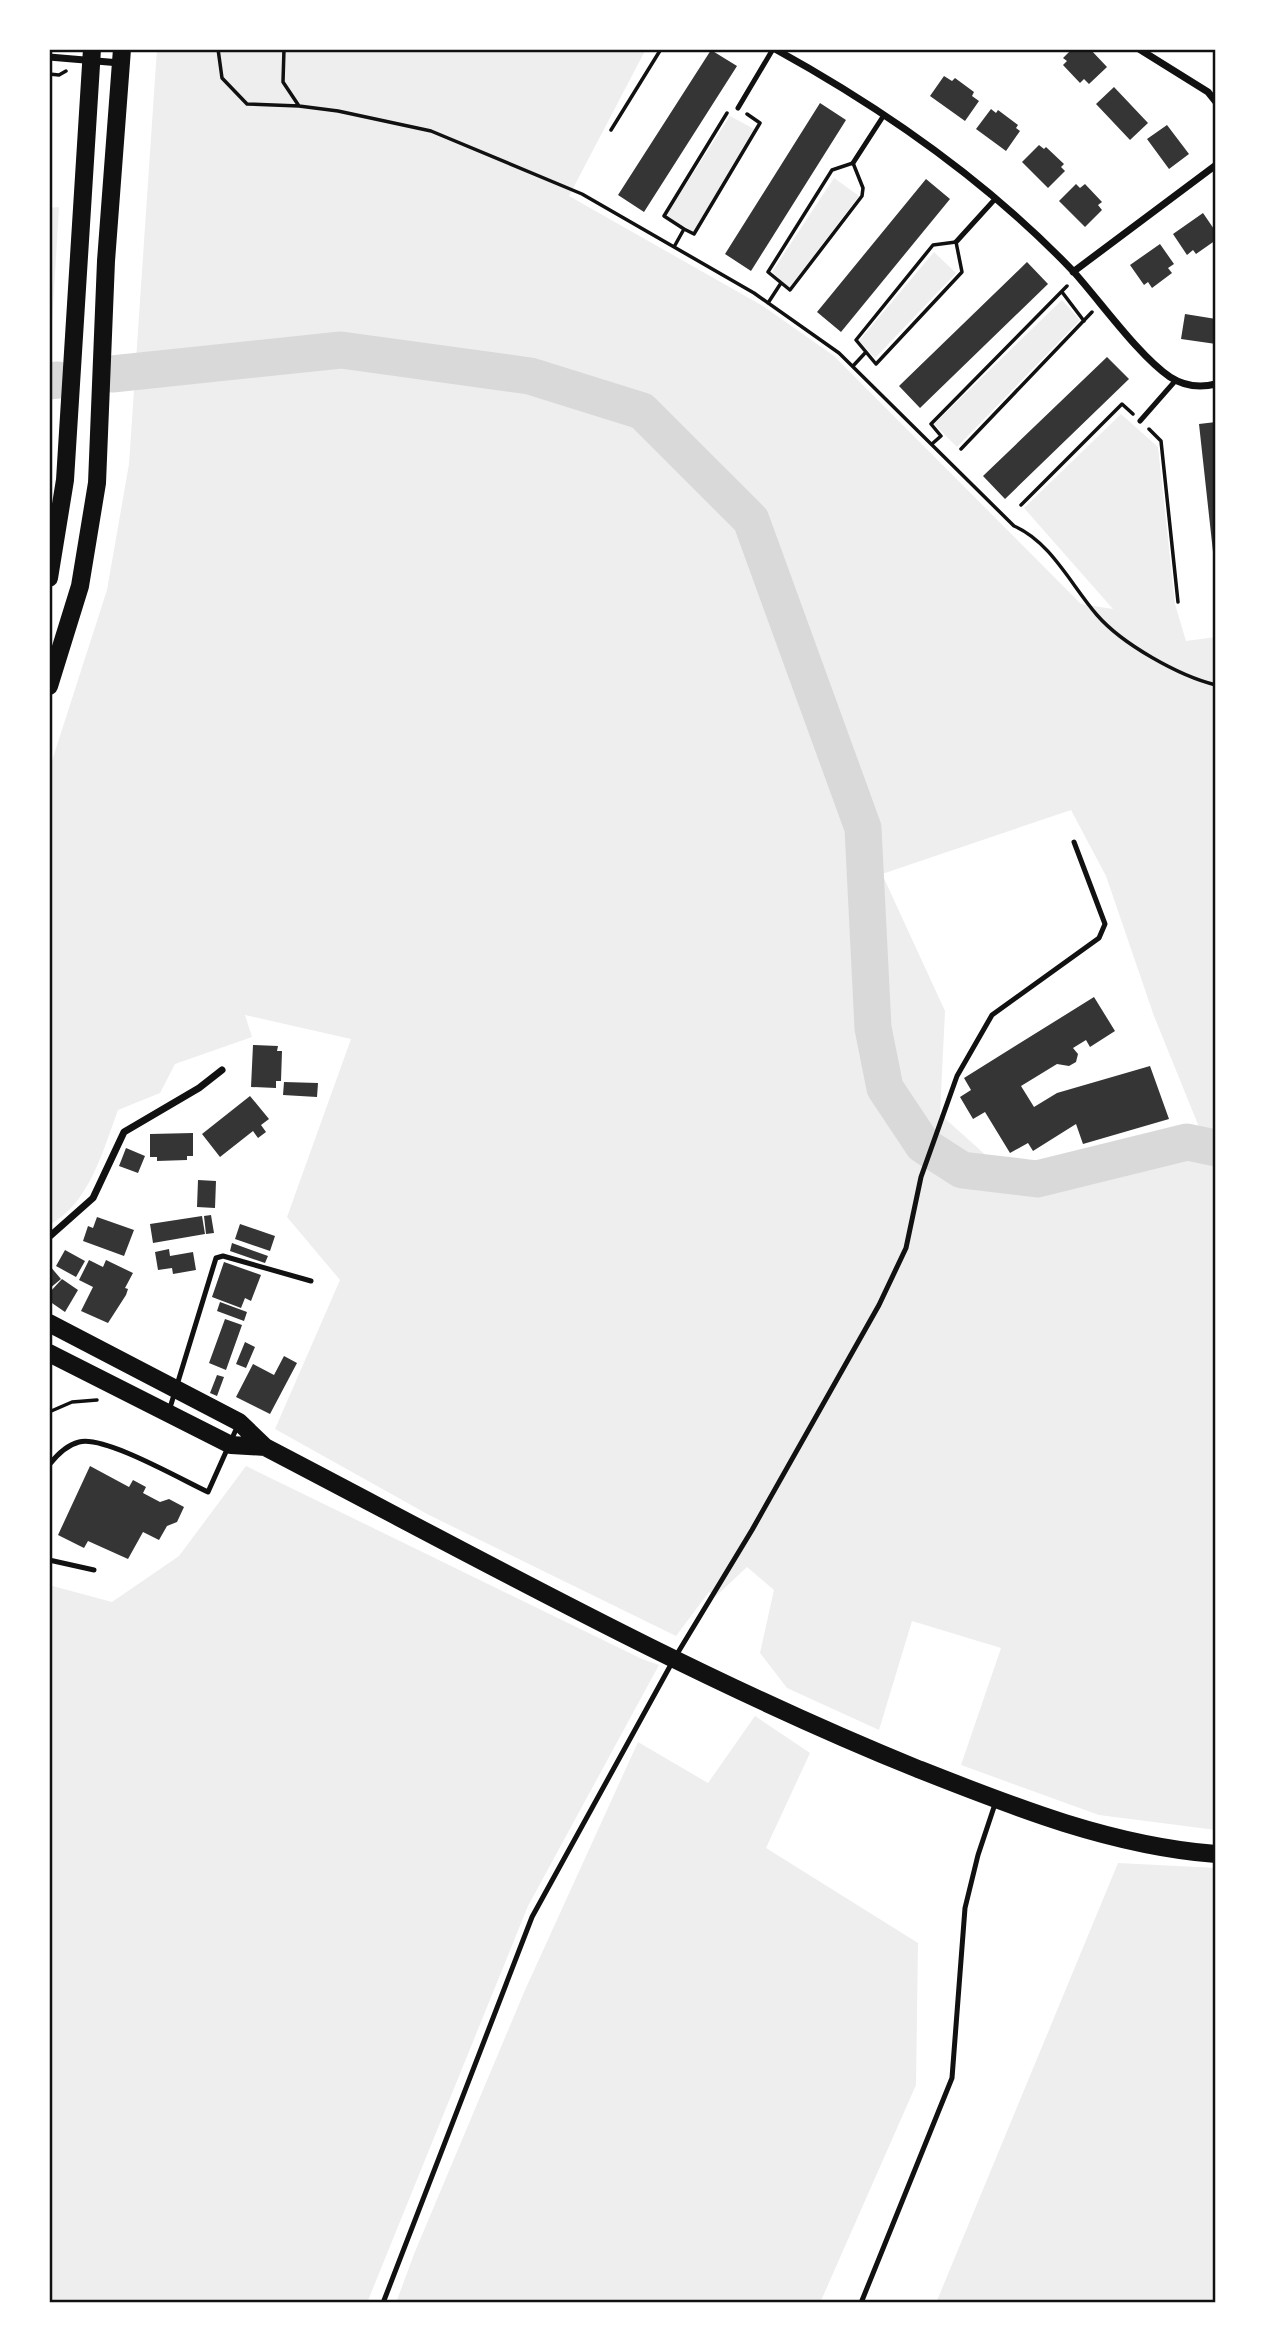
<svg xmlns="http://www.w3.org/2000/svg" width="1265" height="2352" viewBox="0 0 1265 2352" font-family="Lora,serif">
<rect width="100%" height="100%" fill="#fff"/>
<path fill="#eee" fill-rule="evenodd" d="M157 49H646L569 196 763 306 834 356 1081 604 1113 609 1024 508 1121 414 1158 447 1175 604 1186 641 1216 637V1830L1099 1815 961 1765 1001 1648 912 1621 879 1730 787 1688 760 1653 774 1590 747 1567 715 1597 709 1592 676 1636 429 1515 275 1429 340 1280 287 1217 351 1039 245 1015 252 1037 175 1064 160 1093 118 1110C103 1150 90 1203 49 1225V770L107 590 129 464ZM1071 810 1106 876 1154 1016 1199 1127 1123 1146 1000 1168 940 1114 945 1011 882 874Z
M730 116 754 129 693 232 666 215Z
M834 178 859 196 789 288 772 272Z
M59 207 49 375V208Z
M934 252 956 273 875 358 859 341Z
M1062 300 1080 320 957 447 934 424Z
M246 1466 642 1659 659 1665 528 1906 367 2303H49V1585L112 1602 179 1556Z
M755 1716 810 1753 766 1848 918 1943 916 2085 820 2303H396L414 2254 525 1990 638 1742 708 1783Z
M1118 1863 1216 1868V2303H936Z"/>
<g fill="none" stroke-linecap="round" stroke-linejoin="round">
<path stroke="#d9d9d9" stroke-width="37" d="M112 374 341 350 530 376 642 411 751 520 863 828 873 1028 885 1088 923 1145 962 1170 1037 1179 1187 1142 1216 1148
M49 381 58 380"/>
</g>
<path fill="#353535" d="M1072 49H1090L1107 67 1089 84 1084 79 1080 83 1063 65 1067 61 1063 58Z
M711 50 737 66 644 212 618 195Z
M944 76 952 81 955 78 974 92 972 96 979 101 965 121 930 96Z
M1114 87 1148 123 1130 140 1096 104Z
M820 103 846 120 751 271 725 254Z
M991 109 996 113 998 110 1018 125 1016 128 1020 131 1006 151 976 129Z
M1167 125 1189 154 1169 169 1147 139Z
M1039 145 1044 149 1046 147 1064 164 1061 167 1065 171 1048 188 1022 162Z
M926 179 950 199 841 332 817 312Z
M1076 184 1080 188 1085 184 1102 202 1098 205 1102 210 1085 227 1059 201Z
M1203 213 1216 232V240L1196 254 1193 250 1187 255 1173 234Z
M1160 244 1174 264 1168 268 1172 273 1152 288 1148 282 1144 285 1130 265Z
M1027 262 1048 284 920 408 899 386Z
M1185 314 1216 319V344L1181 339Z
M1107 357 1129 379 1005 499 983 476Z
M1216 422V561H1214L1199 424Z
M1094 997 1115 1031 1090 1047 1086 1040 1073 1048 1078 1054 1076 1062 1069 1066 1057 1064 1021 1086 1034 1107 1057 1093 1150 1066 1169 1119 1083 1144 1076 1124 1033 1151 1028 1143 1010 1153 985 1112 973 1119 960 1097 971 1090 964 1078Z
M253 1045 278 1046 277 1051H282L281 1081H276V1088L251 1087Z
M284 1082 318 1083 317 1097 283 1095Z
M250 1096 269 1119 261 1125 266 1132 258 1138 253 1131 220 1157 202 1134Z
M193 1133V1156H187V1160L157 1161V1157H150V1134Z
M126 1148 145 1156 138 1173 119 1166Z
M198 1180 216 1181 215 1208 197 1207Z
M211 1215 214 1233 206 1234 204 1216Z
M202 1216 205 1234 153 1243 150 1224Z
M97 1217 134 1230 124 1256 83 1241 88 1226 93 1228Z
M240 1224 275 1236 270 1251 235 1239Z
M232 1243 268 1256 265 1263 230 1251Z
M169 1249 170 1256 193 1252 196 1270 173 1274 172 1268 158 1270 155 1252Z
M65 1250 85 1261 76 1277 56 1266Z
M89 1260 103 1267 106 1260 133 1273 125 1288 128 1289 126 1295 108 1323 81 1311 93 1287 79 1280Z
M224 1262 261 1275 251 1301 245 1298 241 1308 212 1297Z
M49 1265 61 1279 49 1289Z
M62 1279 78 1290 65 1312 49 1301V1293Z
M220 1302 247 1312 244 1321 217 1311Z
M225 1319 242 1325 226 1370 209 1363Z
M245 1342 255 1347 246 1368 236 1364Z
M284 1356 297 1363 270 1414 236 1397 253 1364 274 1375Z
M217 1375 224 1377 217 1396 210 1393Z
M90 1466 129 1487 133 1480 146 1487 143 1493 160 1502 169 1499 184 1507 177 1522 167 1526 159 1540 143 1532 128 1559 88 1541 84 1548 58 1535Z"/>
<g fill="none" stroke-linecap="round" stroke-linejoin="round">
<path stroke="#111" stroke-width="3.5" d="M218 49 222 78 247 104 299 106
M284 49 283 82 299 106 338 111 431 131 582 194 754 293 839 353 1014 526C1051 542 1071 585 1097 615 1122 644 1179 676 1216 685
M49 74 59 75 66 71
M611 130 661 49
M853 163 863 188 862 196 790 290 768 272 832 170Z
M684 229 664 216 727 113
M956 242 962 272 876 364 856 340 933 245Z
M674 247 684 229 694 234 760 123 747 114
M1062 292 1084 321
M768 303 781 283
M853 366 866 352
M1149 429 1161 441 1178 602
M933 443 941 436 931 424 1067 286
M961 449 1092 312
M1021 505 1122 404 1133 414
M49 1412 72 1402 97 1400"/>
<path stroke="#111" stroke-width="5" d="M738 108 773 49
M853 163 884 115
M956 242 996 198
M1140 421 1176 380
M169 1411 216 1258 223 1256 311 1281
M49 1465C56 1456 67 1445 79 1442 104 1435 182 1480 208 1492L238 1425
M49 1560 94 1570
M383 2303 532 1917 674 1659 752 1530 879 1305 906 1248 921 1177 957 1076 992 1015 1099 938 1105 924 1074 842
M861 2303 952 2078 965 1908 978 1855 995 1804"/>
<path stroke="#111" stroke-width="7" d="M775 49C884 109 987 181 1073 271 1100 301 1139 356 1170 377 1184 386 1200 388 1216 384
M1139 49 1208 92 1216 102
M49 57 120 63
M1073 272 1216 165
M49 1237 93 1198 124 1132 199 1088 222 1070"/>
<path stroke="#111" stroke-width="18" d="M49 578 65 480 92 49
M49 686 80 586 97 483 106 261 122 49
M49 1323 239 1422 265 1447C480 1559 693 1678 918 1769 1014 1807 1112 1846 1216 1854
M49 1353 231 1445 265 1447"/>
</g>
<rect width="1265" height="2352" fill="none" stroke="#ffffff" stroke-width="102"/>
<rect x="51" y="51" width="1163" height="2250" fill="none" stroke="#111" stroke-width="2.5"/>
</svg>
